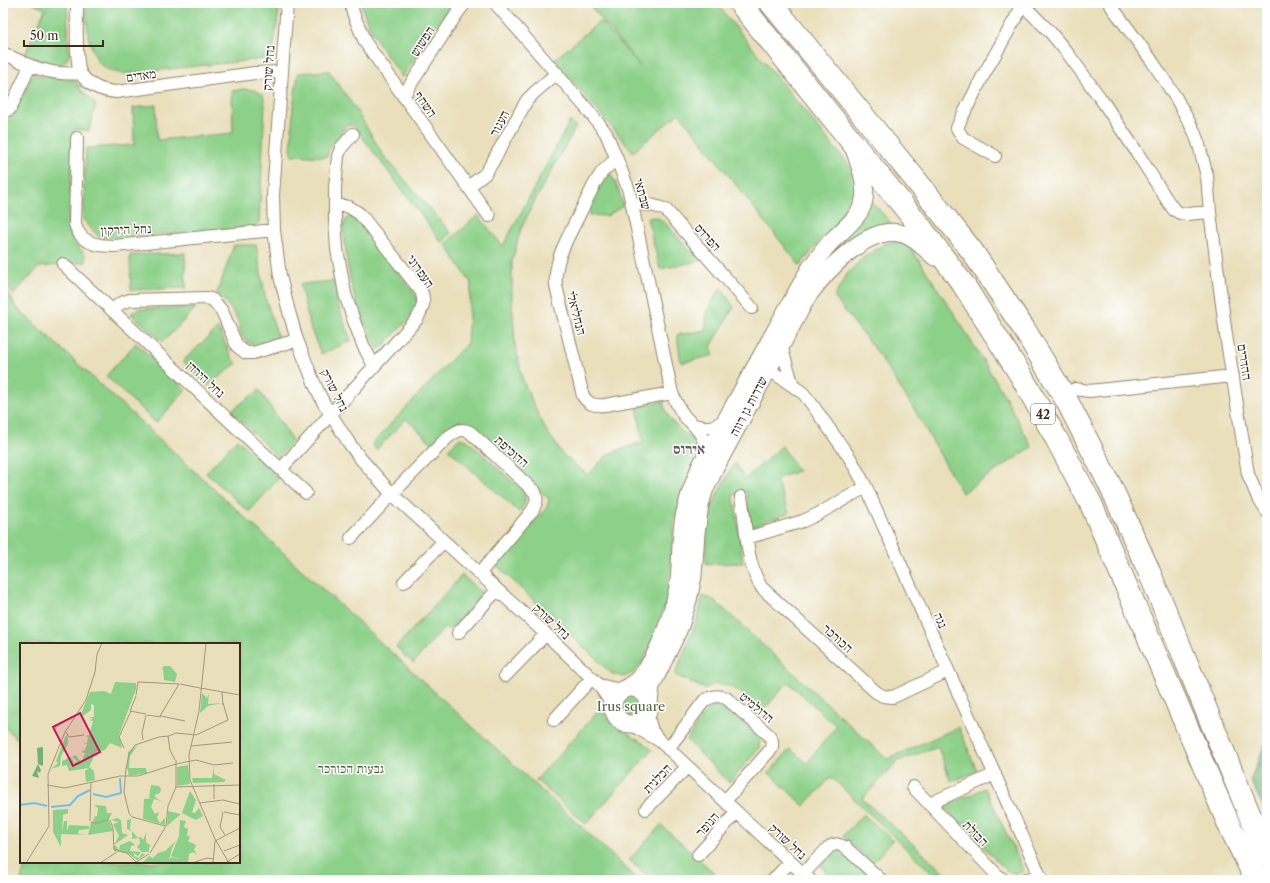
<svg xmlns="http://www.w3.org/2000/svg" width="1270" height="883" viewBox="0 0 1270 883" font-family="'Libre Caslon Text','Frank Ruhl Libre',serif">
<rect width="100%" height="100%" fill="#fff"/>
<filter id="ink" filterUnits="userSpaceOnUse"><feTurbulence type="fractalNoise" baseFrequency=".025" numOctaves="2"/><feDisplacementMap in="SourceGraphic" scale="8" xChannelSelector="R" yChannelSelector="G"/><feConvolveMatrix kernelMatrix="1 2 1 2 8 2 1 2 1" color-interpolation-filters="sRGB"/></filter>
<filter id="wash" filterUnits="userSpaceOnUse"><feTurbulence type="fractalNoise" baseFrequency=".012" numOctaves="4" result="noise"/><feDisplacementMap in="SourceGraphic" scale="16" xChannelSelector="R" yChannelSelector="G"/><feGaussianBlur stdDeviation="0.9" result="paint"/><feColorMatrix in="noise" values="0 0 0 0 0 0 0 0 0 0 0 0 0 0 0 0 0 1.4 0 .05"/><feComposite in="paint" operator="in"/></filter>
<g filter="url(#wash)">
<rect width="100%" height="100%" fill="#e9dfbb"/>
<path fill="#8dd089" stroke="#647d54" d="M31 3H67L69 54C65 75 37 59 25 54L45 9Z
M85 3H280L272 58 123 74 111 71 98 63 89 40Z
M361 3H398L407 5 408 3H444L449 9 402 77C385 54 368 31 361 3Z
M588 3H716L849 165 858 184 853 208 820 241 800 266 679 113 633 152 554 60 600 21 641 67Z
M329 71 355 108 384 156 451 233 442 243 354 126 347 125 329 149 327 157 291 155 293 107 298 73Z
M33 75 75 80 81 90 96 104 89 131 74 129 68 229 74 243 85 254 86 262 39 267 13 295 3 276V122C14 120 27 85 33 75Z
M243 89 255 90 263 95 265 104 259 223 254 227 111 238 99 237 91 229 83 219 86 148 134 145 133 108 156 105 157 140 233 133 232 91Z
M570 121 576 127 535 200 521 229 512 261V299L515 344 523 381 543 425 563 455 588 475 608 454 643 442 637 407 663 401C664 406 666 412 669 417 676 428 688 435 697 444L695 457 675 516 669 585 666 601 654 637 642 663 634 672 624 677 612 674 495 564 547 507 549 499 471 427 460 421 452 425 433 444 406 419 376 450 372 444 467 343 471 283 445 244 478 215 503 246Z
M610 174C617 182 620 195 623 206L607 216 589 215C593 201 597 183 610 174Z
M870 200 891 223 880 227 827 263 825 260Z
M350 217 356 219 361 223 417 297V306L413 315 379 350C358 321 348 279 345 244 344 234 340 221 350 217Z
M656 217 664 222 700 261 660 269 647 218Z
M905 239 957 318 1003 393 1032 447 962 493 914 409 876 351 834 297 846 275 864 257 884 244Z
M234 245H256L266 300 278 337 254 345C236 338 243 329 235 315 230 307 224 300 217 293Z
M185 253 186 288 131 290 130 255Z
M3 280 15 306 639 880H21L26 862H239V644H21V742L3 726Z
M334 281 337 302 351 341 321 354 311 330 300 284Z
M721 288 734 307 711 347 714 355 681 363 677 335 706 330V312Z
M196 308 163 342 131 314 137 309Z
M218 328 232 358 237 363 208 386 183 361Z
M136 343 186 390 156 423 106 376Z
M259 390 293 441 278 458 231 411Z
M460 438 467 440 522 490C528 501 525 503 519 512L448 449Z
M237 439 279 478 249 512 206 473Z
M782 446 798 471 776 479 789 513 751 527 746 491 733 495 736 509 743 563 706 564C706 549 705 532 709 517 713 499 725 479 735 463L745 479Z
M462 575 483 594 450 630 445 627 413 663 396 647Z
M702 596 714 600 887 759 959 727 977 771 951 782 938 747 898 761 862 799 953 880H939L831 777 804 806 769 773 790 749 807 763 836 726 788 682 763 711C753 703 738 688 726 685 719 682 711 685 705 689L675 675 699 614Z
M638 691 642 694 647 703C645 707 644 714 641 718 628 732 606 708 619 695 623 691 633 692 638 691Z
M714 706C729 710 750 726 760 739L759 748 729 783 687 740 703 715Z
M600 709 614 725 645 743 652 750 586 824 536 780Z
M985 788 1024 871C1017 874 1013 874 1006 870L944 807Z
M863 814 893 840 872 863 843 836Z
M661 825 722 880H652L629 860Z
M838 847 873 880H835L820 866Z"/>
<path fill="#72b275" stroke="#566e4a" d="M1264 746 1267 756V815L1250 780Z"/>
</g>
<g filter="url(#ink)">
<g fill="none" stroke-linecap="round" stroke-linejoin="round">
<g stroke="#92846c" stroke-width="14">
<path id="street" d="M77 3C77 17 75 65 81 74 89 86 103 91 116 92L255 73 282 72
M287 3 273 195 274 230 280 276 288 308 297 340 315 385 323 402 349 443 360 458 392 494 546 634 599 685 613 706
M351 3 353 13 365 42 489 216
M495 3 588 110 606 133 618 162 629 191 672 393C676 402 679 410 686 418 689 421 692 423 695 427 703 435 706 444 707 456
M1021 3 1050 32 1069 55 1103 102 1136 151 1167 200 1174 210 1180 213 1187 214 1210 212
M1109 3 1152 61 1176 98 1194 131 1199 145 1207 176 1210 212 1226 335 1248 474 1258 498 1267 512
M3 53C29 66 50 76 80 73
M403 96 458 12 465 3
M3 112 10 109 30 66
M353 134 341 148 338 156 335 187V221L337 249 345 294 354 321 363 345 374 366
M77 138 75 224C76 227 77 231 79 233 86 245 103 246 115 246L274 230
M995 156 963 138 957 128 961 119 983 76 1023 5
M617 158 602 172 595 183C588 197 581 211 574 225 564 245 554 263 556 286L583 396C589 405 595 406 605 405L672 393
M468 187 485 174 492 163 527 100 535 92 557 73
M632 205C644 203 655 205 666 210L752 308
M63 264 306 493
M112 310 121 303 130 300 207 298 213 300 222 311 237 346 246 353H253L297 340
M781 346 793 386
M767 362 768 369 793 386 803 393 811 403 850 458 866 487 1042 880
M1063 395 1075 389 1089 391 1233 376
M694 425C709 429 714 427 726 419
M281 469 417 319C422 309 426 302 421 291L360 214 349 207 335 204
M741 497C747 526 745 563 762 588L876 692 883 696 893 697 948 671
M351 538 392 494 448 437C456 432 461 427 470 432L535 492C538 500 536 504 532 511L479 574
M747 538 803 521 816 515 866 487
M404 582 444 541
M458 633 497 590
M505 676 546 634
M599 685 616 689H623
M647 714 652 731 658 739
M554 720 592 678
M630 724 660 741 810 880
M668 749 704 701C712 696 717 695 726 698L769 735 772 741V748L725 801
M913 787 996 874 1004 880
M929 804 995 774
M646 809 687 767
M698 855 737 812
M803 874 829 847C835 843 839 844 845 847L881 880
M773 880 790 862
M1024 880 1040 875"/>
</g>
<g stroke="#92846c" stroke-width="19">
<path id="secondary" d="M613 706a18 18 0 1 1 36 0a18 18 0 1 1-36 0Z
M627 688C632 685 637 682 641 677 659 655 675 609 679 581 681 562 680 542 683 523 686 503 693 484 701 465L809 270C815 262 821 253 828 245 839 232 861 218 864 200 867 183 860 166 854 149
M649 703 651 686 675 637 680 626 688 600 693 576 696 533 700 505 704 491 715 468 807 297C825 272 868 223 903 234 916 238 925 249 935 257"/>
</g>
<g stroke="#92846c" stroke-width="24">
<path id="highway" d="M740 3 922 229 963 284 1020 374 1056 438 1091 504 1230 827 1256 880
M771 3 915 179 972 251 1024 329 1067 401 1111 487 1148 569 1267 857"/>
</g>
<use href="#street" stroke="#fff" stroke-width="12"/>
<use href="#secondary" stroke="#fff" stroke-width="17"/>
<use href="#highway" stroke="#fff" stroke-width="22"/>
</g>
</g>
<g text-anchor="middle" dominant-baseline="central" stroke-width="3" stroke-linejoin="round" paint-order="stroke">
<rect fill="#fff" stroke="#766a62" stroke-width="1" x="1031" y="404" width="24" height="20" rx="3"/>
<g font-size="12" font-weight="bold" fill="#3b2a1e">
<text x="1043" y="414">42</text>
</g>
<g font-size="13" fill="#3b2a1e" stroke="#fff">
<text transform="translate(422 41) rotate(-57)">הפשוש</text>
<text transform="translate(268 68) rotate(-86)">נחל שורק</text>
<text transform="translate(141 75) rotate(-8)">מאדים</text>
<text transform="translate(426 104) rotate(55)">השחף</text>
<text transform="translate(499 123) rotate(-62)">העגור</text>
<text transform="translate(643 194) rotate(75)">שבתאי</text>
<text transform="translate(126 229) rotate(-2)">נחל הירקון</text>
<text transform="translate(708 237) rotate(48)">הפרדס</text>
<text transform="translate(421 271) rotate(55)">העפרוני</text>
<text transform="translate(577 313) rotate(76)">הנחליאלי</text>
<text transform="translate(1245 362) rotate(81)">ההדרים</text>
<text transform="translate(206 379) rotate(43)">נחל הירדן</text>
<text transform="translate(335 390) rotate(63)">נחל שורק</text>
<text transform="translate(748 406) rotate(-62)">שדרות גן רווה</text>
<text transform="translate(512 451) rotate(42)">הדוכיפת</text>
<text transform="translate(941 620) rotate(66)">נגה</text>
<text transform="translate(552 621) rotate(43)">נחל שורק</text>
<text transform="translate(838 638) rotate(42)">הכורכר</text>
<text transform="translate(757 707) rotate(40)">הדולמיט</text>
<text transform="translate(657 778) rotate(-46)">הכלנית</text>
<text transform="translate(707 824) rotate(-48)">הנופר</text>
<text transform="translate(976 833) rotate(47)">הבזלת</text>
<text transform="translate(788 841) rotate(43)">נחל שורק</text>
</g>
<g font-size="13" fill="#545c3e" stroke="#fff">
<text x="631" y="706">Irus square</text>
<text x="351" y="768">גבעות הכורכר</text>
</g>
<g font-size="15" font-weight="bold" fill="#705969" stroke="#fff">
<text x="689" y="448">אירוס</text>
</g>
</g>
<g transform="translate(20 643)">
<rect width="220" height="220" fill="#e9dfbb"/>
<path d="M144 23H150L157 31 155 39 144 37 143 26H141ZM95 39 116 40V46L99 92 102 105 90 100 85 107 76 109 69 124 74 128 75 137 66 139 65 128 69 125 49 128 47 122 42 123V118L51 114 54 119 52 121 55 120 57 118 52 114 56 112 59 117 62 118 65 110 61 109 65 107 67 101 63 100H67L68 94 65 93 69 92 73 78 69 77 73 76 70 74H74V62L71 61V67L63 73 61 71 70 49 84 48 91 51ZM182 50 187 55 189 50 188 61 202 60 188 63 180 70ZM46 92 48 94V101L41 113 40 123 31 126 38 120 36 118ZM118 102 110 113 109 125H126L127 130 109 133 107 125 108 109ZM168 122 170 141 157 143V124ZM194 123V131L206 137 204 139 173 140 172 135H192ZM131 142 139 143 141 146 140 150 134 152 137 156 144 159 134 156 131 164 135 171 139 169 137 175 140 180 145 175V182L123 176 124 156 133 155H129ZM170 148 176 157 172 169 175 170 179 165 183 173 176 177 162 170ZM74 162 86 163 87 170H92L89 176 77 180 73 178 75 173H77L78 165ZM48 166V170L43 172 42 189 44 178H47V188L49 182 69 183V186L59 187 58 191 67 192 41 191V204L33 189V167ZM148 168 161 171 147 183ZM97 175 101 177 102 190 108 192 94 202 99 193 93 181 99 179 91 177ZM111 176 110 186 118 195 121 194 123 197 126 190V199L131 203 129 204V209H122L117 204 120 200 119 195 112 196V188L107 186V177ZM89 177 93 188 68 192 71 179ZM160 177 166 178 164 184 168 186 167 192 170 194 168 198 176 202 174 207 177 212 173 209 169 211 168 220H122L129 213 133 215 138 210 145 208 156 198 152 205 149 218 151 214 160 216 151 213 159 193ZM110 198 115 202 111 203 110 208 121 209 118 213 114 210V213L119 215 122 210 125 212 117 217 109 211 94 207 93 203H96L99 207 100 202Z" fill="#8dd089"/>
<path d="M23 104V123L18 121 21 127 20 130 17 128 19 135 12 133 18 121 17 105Z" fill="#72b275"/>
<path fill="none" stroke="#71beeb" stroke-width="2" d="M73 151 86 154 101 150 100 135M0 162 14 160 27 163M31 164 50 162 58 153 70 147"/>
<path fill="none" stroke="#a3977c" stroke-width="1" d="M186 0 179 68 169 112 170 137 195 196 209 220M160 41 180 45M180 45 220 52M202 49 203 62M116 52 118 39 159 41M203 60 208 77M110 68 126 71M110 68 116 53M127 72 141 74M140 73 159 41M141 73 165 78M46 89 49 94 64 92M148 93 150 107 155 117M149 93 156 90 176 92 208 77M123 97 122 90 126 72M171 103 212 99M104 105 99 94 111 68M156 117V121L176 117 194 122 213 120M106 125 104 149 109 170 112 174 145 183M106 126 109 111 115 102 139 94 149 93M194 141V156M27 142 45 145 100 133H118L156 121V144M155 144 220 142M179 160 203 157 220 161M203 169 200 184 205 192M204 169 220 172M90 177 93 185 94 207 107 210 116 219 129 211M70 178 71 139M71 179 78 180 89 176M204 208 220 202M130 210 146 183 148 163 156 144M6 220 29 183 28 131 45 89 66 57 75 29 77 11 82 0M80 220 97 209M172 220 187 215 194 216M193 220 195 198 220 185M205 220 220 211"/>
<path fill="#c2185b" fill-opacity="0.15" stroke="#c2185b" stroke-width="2" d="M60 70 80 109 53 123 33 84Z"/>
<rect width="220" height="220" fill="none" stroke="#3b2a1e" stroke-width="2"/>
</g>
<rect width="1270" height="883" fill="none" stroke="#fff" stroke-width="16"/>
<path d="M24 40v6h79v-6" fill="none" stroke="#3b2a1e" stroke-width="2"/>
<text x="30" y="40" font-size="12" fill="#3b2a1e" stroke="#ffffff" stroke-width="3" paint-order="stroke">50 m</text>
</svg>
